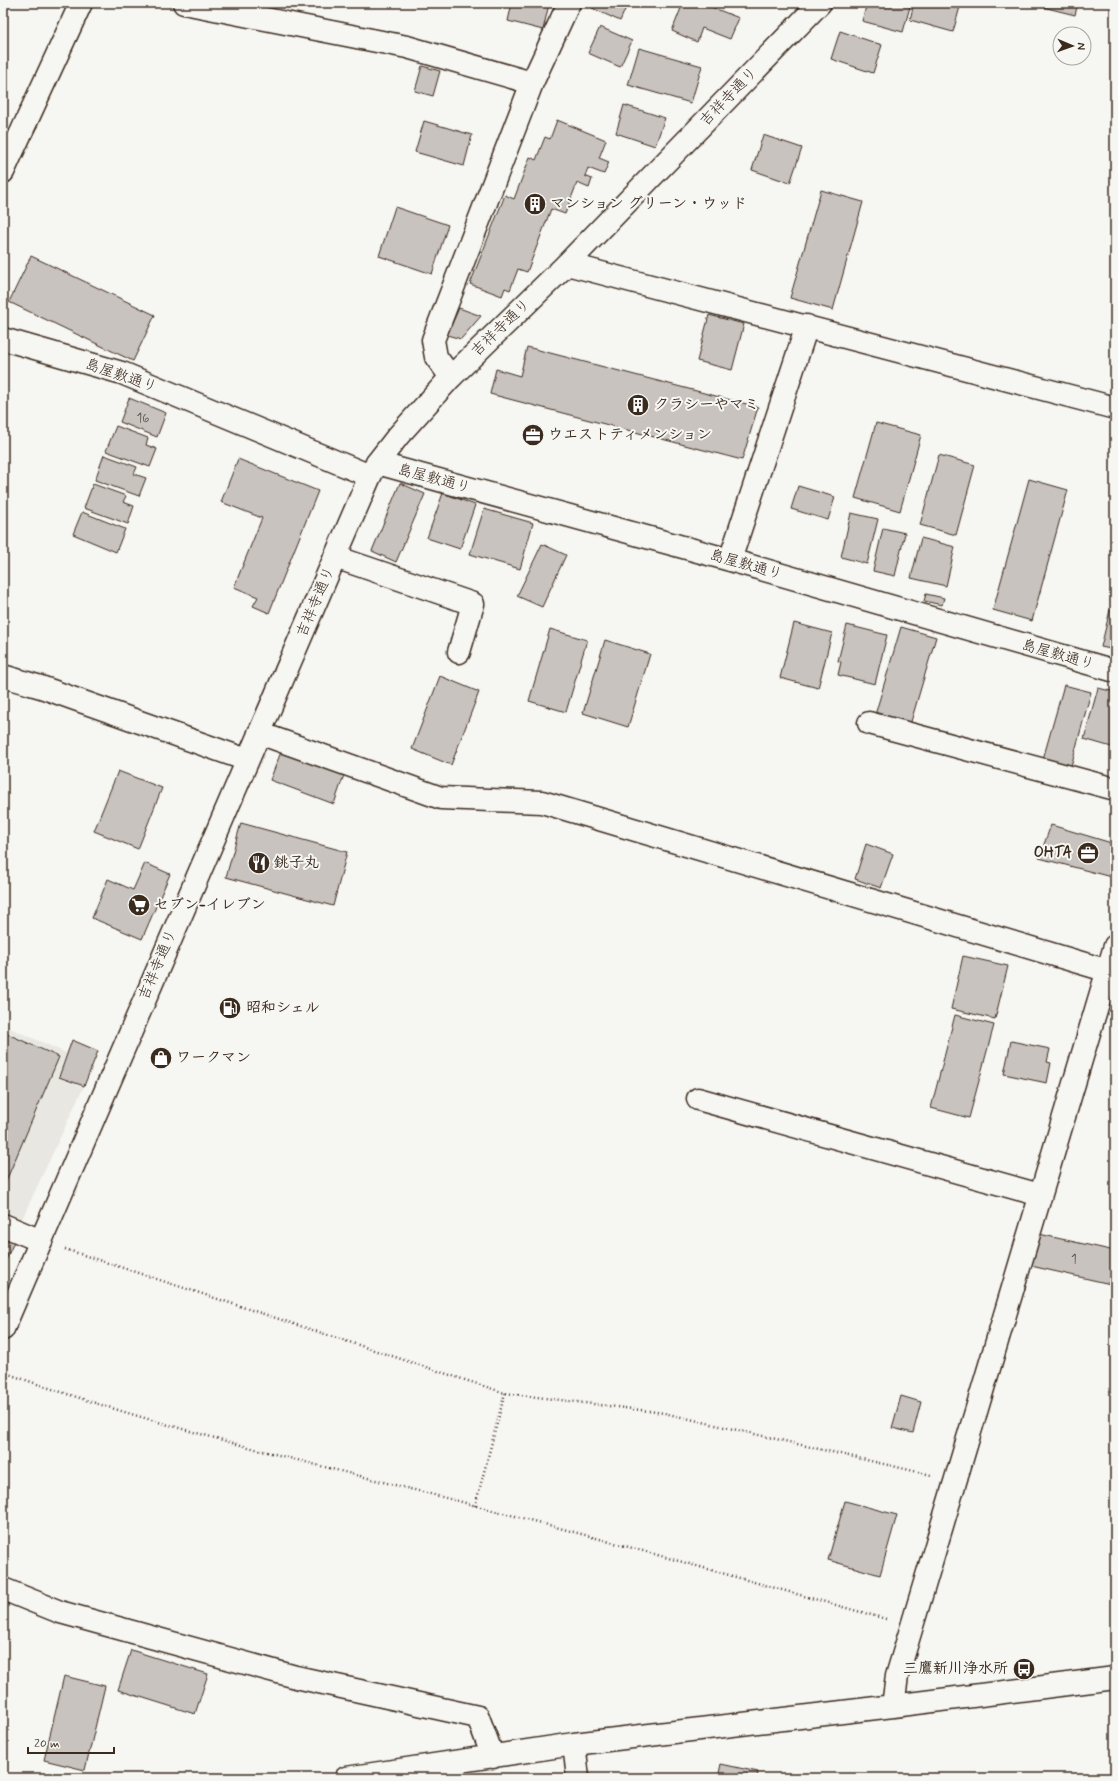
<svg xmlns="http://www.w3.org/2000/svg" width="1118" height="1781" viewBox="0 0 1118 1781" font-family="Mynerve,'Klee One',sans-serif">
<rect width="100%" height="100%" fill="#f6f6f2"/>
<filter id="ink" filterUnits="userSpaceOnUse"><feTurbulence type="fractalNoise" baseFrequency=".025" numOctaves="2"/><feDisplacementMap in="SourceGraphic" scale="8" xChannelSelector="R" yChannelSelector="G"/><feConvolveMatrix kernelMatrix="1 2 1 2 8 2 1 2 1" color-interpolation-filters="sRGB"/></filter>
<g filter="url(#ink)">
<path fill="#e8e7e2" d="M3 1025 66 1053 72 1040 98 1051 84 1086 22 1219 3 1211Z"/>
<path fill="#c8c3be" stroke="#3b2a1e" d="M512 3 549 4 543 30 508 21Z
M594 3H628L620 21 592 8Z
M683 3H701L739 18 730 39 702 28 697 42 672 31Z
M867 3H911L903 32 862 21Z
M914 3H961L953 32 910 20Z
M1035 3H1078L1075 15 1035 5Z
M600 27 632 41 620 67 588 53Z
M840 31 882 45 873 73 831 59Z
M639 48 702 66 691 103 628 85Z
M422 66 440 71 433 96 415 91Z
M624 105 665 118 655 146 616 133Z
M557 120 606 140 599 158 609 162 604 174 588 168 585 176 592 179 589 188 577 183 565 214 551 209 527 272 518 269 510 290 505 288 502 296 470 284 505 195 514 199 530 157 536 160 545 137 550 139Z
M424 121 472 135 464 166 415 152Z
M763 135 802 148 790 183 752 170Z
M821 190 863 202 833 310 790 298Z
M395 207 448 225 432 274 379 256Z
M31 256 155 315 133 361 9 302Z
M459 308 481 316 461 339 447 335Z
M709 315 744 324 732 370 697 361Z
M527 347 758 407 742 460 490 394 496 369 520 376Z
M3 395 7 397 3 410Z
M129 398 166 413 157 437 120 422Z
M876 423 921 435 900 511 855 498Z
M116 426 148 438 146 445 157 449 150 467 106 451Z
M104 455 137 467 134 474 146 478 139 496 95 480Z
M939 455 975 465 956 535 920 525Z
M238 459 318 491 269 613 253 606 258 597 234 587 262 518 221 502Z
M1029 479 1068 490 1032 621 993 610Z
M400 483 425 494 396 562 372 551Z
M93 484 126 496 123 502 134 506 128 524 84 508Z
M798 486 835 497 828 520 791 509Z
M443 493 475 505 460 549 427 538Z
M484 509 533 523 520 569 470 554Z
M82 512 125 529 116 552 73 534Z
M851 513 878 519 867 564 841 557Z
M883 528 905 533 895 576 873 571Z
M921 538 955 547 946 586 911 578Z
M542 544 566 555 542 607 517 596Z
M926 594 944 598 942 605 924 601Z
M1110 610 1115 612V650L1101 647Z
M794 623 832 633 818 688 780 678Z
M847 625 887 635 875 684 838 675 841 662 838 661Z
M901 627 936 637 910 725 875 715Z
M550 629 587 640 566 712 529 701Z
M605 640 650 654 628 727 583 713Z
M440 676 479 692 451 765 412 749Z
M1064 685 1091 692 1071 766 1043 759Z
M1098 688 1115 692V748L1084 739Z
M281 752 344 775 334 804 270 780Z
M118 771 162 788 138 849 94 831Z
M241 823 347 852 333 906 226 877Z
M1051 825 1115 844V878L1039 858Z
M866 844 893 854 881 888 855 879Z
M145 863 170 874 142 939 92 918 108 879 133 890Z
M963 956 1008 966 995 1019 951 1009Z
M955 1015 994 1025 969 1118 931 1108Z
M3 1032 59 1057 3 1188Z
M72 1040 98 1051 84 1086 59 1077Z
M1011 1041 1050 1049 1047 1062 1051 1063 1047 1083 1004 1074Z
M1039 1234 1115 1251V1285L1031 1266Z
M3 1237 14 1242 3 1266Z
M901 1396 921 1402 913 1433 892 1428Z
M845 1501 897 1515 880 1575 828 1560Z
M131 1650 208 1674 195 1714 118 1690Z
M64 1676 105 1686 85 1770 44 1760Z
M721 1764 758 1772 757 1778H718Z"/>
<g fill="none" stroke-linecap="round" stroke-linejoin="round">
<g stroke="#3b2a1e" stroke-width="25">
<path id="minor" d="M184 3 407 47 532 83
M3 172 81 3
M567 264 1115 408
M3 339 122 373 370 476
M451 377 436 357 433 340 532 83 569 3
M377 463 730 560 1115 671
M335 557 473 604 459 652
M730 560 807 326
M3 676 41 687 247 760
M869 723 1115 789
M259 733 441 798 542 802 1115 973
M698 1099 1040 1195
M3 1225 41 1241
M3 1589 60 1612 296 1677 478 1717 493 1757
M893 1706 897 1676 912 1626 1115 946
M574 1744 578 1778
M346 1778 574 1744 893 1706 1115 1678"/>
</g>
<g stroke="#3b2a1e" stroke-width="25">
<path id="major" d="M3 1329 370 476 377 463 398 436 451 377 567 264 820 3"/>
</g>
<path stroke="#3b2a1e" stroke-width="2.5" stroke-dasharray="1 3" stroke-linecap="butt" d="M65 1249 505 1393 664 1413 931 1475
M3 1372C156 1427 315 1464 473 1505 611 1541 749 1581 886 1619
M475 1506 505 1393"/>
<use href="#minor" stroke="#f6f6f2" stroke-width="22"/>
<use href="#major" stroke="#f6f6f2" stroke-width="22"/>
</g>
</g>
<defs>
<g id="building-disc" transform="scale(1.15)"><circle r="9.5" fill="#3b2a1e" stroke="#f6f6f2"/><path d="M-4-6H4V6H1V3H-1V6H-4ZM-2.5-4.3h1.7v1.8h-1.7ZM.8-4.3h1.7v1.8H.8ZM-2.5-1h1.7V.8h-1.7ZM.8-1h1.7V.8H.8Z" fill="#fff"/></g>
<g id="office-disc" transform="scale(1.15)"><circle r="9.5" fill="#3b2a1e" stroke="#f6f6f2"/><path d="M-6-3h4V-5.5h4V-3h4V5H-6ZM-1-4.5V-3h2v-1.5ZM-6 0V1H6V0Z" fill="#fff"/></g>
<g id="restaurant-disc" transform="scale(1.15)"><circle r="9.5" fill="#3b2a1e" stroke="#f6f6f2"/><path d="M-5-6h1v4h1v-4h1v4h1v-4h1v5L-1.5 .5V6h-2V.5L-5-1ZM5-6V6H3V1.5H1.5Q1.5-4 5-6Z" fill="#fff"/></g>
<g id="supermarket-disc" transform="scale(1.15)"><circle r="9.5" fill="#3b2a1e" stroke="#f6f6f2"/><path d="M-6-5.5h2.5l.6 2H6L4.5 2H-2.5L-4.4-4H-6ZM-1.5 3.2a1.3 1.3 0 1 0 .1 0ZM3 3.2a1.3 1.3 0 1 0 .1 0Z" fill="#fff"/></g>
<g id="fuel-disc" transform="scale(1.15)"><circle r="9.5" fill="#3b2a1e" stroke="#f6f6f2"/><path d="M-5.5-6h7V0h2V4h1.3V-2.5L3-4.5l.8-.8L6-3V5H2.5V1h-1V6h-7ZM-4.2-4.7v3.2H.2V-4.7Z" fill="#fff"/></g>
<g id="shop-disc" transform="scale(1.15)"><circle r="9.5" fill="#3b2a1e" stroke="#f6f6f2"/><path d="M-5-2.5h2.3a2.7 3.5 0 0 1 5.4 0H5L5.5 6h-11ZM-1.5-2.5h3a1.5 2.3 0 0 0-3 0Z" fill="#fff"/></g>
<g id="bus-disc" transform="scale(1.15)"><circle r="9.5" fill="#3b2a1e" stroke="#f6f6f2"/><path d="M-5-6H5V4H4V6H2V4H-2V6H-4V4H-5ZM-3.5-4V0h7V-4ZM-3.5 1.2v1.5H-2V1.2ZM2 1.2v1.5H3.5V1.2Z" fill="#fff"/></g>
</defs>
<g fill-rule="evenodd">
<use href="#building-disc" x="535" y="204"/>
<use href="#building-disc" x="638" y="405"/>
<use href="#office-disc" x="533" y="435"/>
<use href="#office-disc" x="1088" y="853"/>
<use href="#restaurant-disc" x="259" y="863"/>
<use href="#supermarket-disc" x="139" y="905"/>
<use href="#fuel-disc" x="230" y="1008"/>
<use href="#shop-disc" x="161" y="1058"/>
<use href="#bus-disc" x="1024" y="1669"/>
</g>
<g text-anchor="middle" dominant-baseline="central" stroke-width="4" stroke-linejoin="round" paint-order="stroke">
<g font-size="13" fill="#5e5046">
<text x="143" y="418">16</text>
<text x="1074" y="1259">1</text>
</g>
<g font-size="15" fill="#3b2a1e" stroke="#f6f6f2">
<text transform="translate(729 97) rotate(-46)">吉祥寺通り</text>
<text transform="translate(501 328) rotate(-44)">吉祥寺通り</text>
<text transform="translate(121 376) rotate(19)">島屋敷通り</text>
<text transform="translate(434 479) rotate(15)">島屋敷通り</text>
<text transform="translate(746 565) rotate(16)">島屋敷通り</text>
<text transform="translate(316 602) rotate(-67)">吉祥寺通り</text>
<text transform="translate(1058 655) rotate(16)">島屋敷通り</text>
<text transform="translate(158 965) rotate(-67)">吉祥寺通り</text>
</g>
<g font-size="15" font-weight="bold" fill="#3b2a1e" stroke="#f6f6f2" text-anchor="start">
<text x="550" y="204">マンション グリーン・ウッド</text>
<text x="654" y="405">クラシーやマミ</text>
<text x="548" y="435">ウエストティメンション</text>
<text x="1072" y="853" text-anchor="end">OHTA</text>
<text x="274" y="863">銚子丸</text>
<text x="154" y="905">セブン-イレブン</text>
<text x="246" y="1008">昭和シェル</text>
<text x="176" y="1058">ワークマン</text>
<text x="1008" y="1669" text-anchor="end">三鷹新川浄水所</text>
</g>
</g>
<rect width="1118" height="1781" fill="none" stroke="#f6f6f2" stroke-width="16"/>
<rect x="8" y="8" width="1102" height="1765" fill="none" stroke="#3b2a1e" stroke-width="1.5" filter="url(#ink)"/>
<g transform="translate(1072 46) rotate(92)"><circle r="19" fill="#f6f6f2" stroke="#aba49d"/>
<path d="M0-3L7 15L0 10L-7 15Z" fill="#3b2a1e"/>
<text y="-6" font-size="11" font-weight="bold" text-anchor="middle" fill="#3b2a1e">N</text>
</g>
<path d="M28 1747v6h86v-6" fill="none" stroke="#3b2a1e" stroke-width="2"/>
<text x="34" y="1747" font-size="12" fill="#3b2a1e" stroke="#f6f6f2" stroke-width="3" paint-order="stroke">20 m</text>
</svg>
